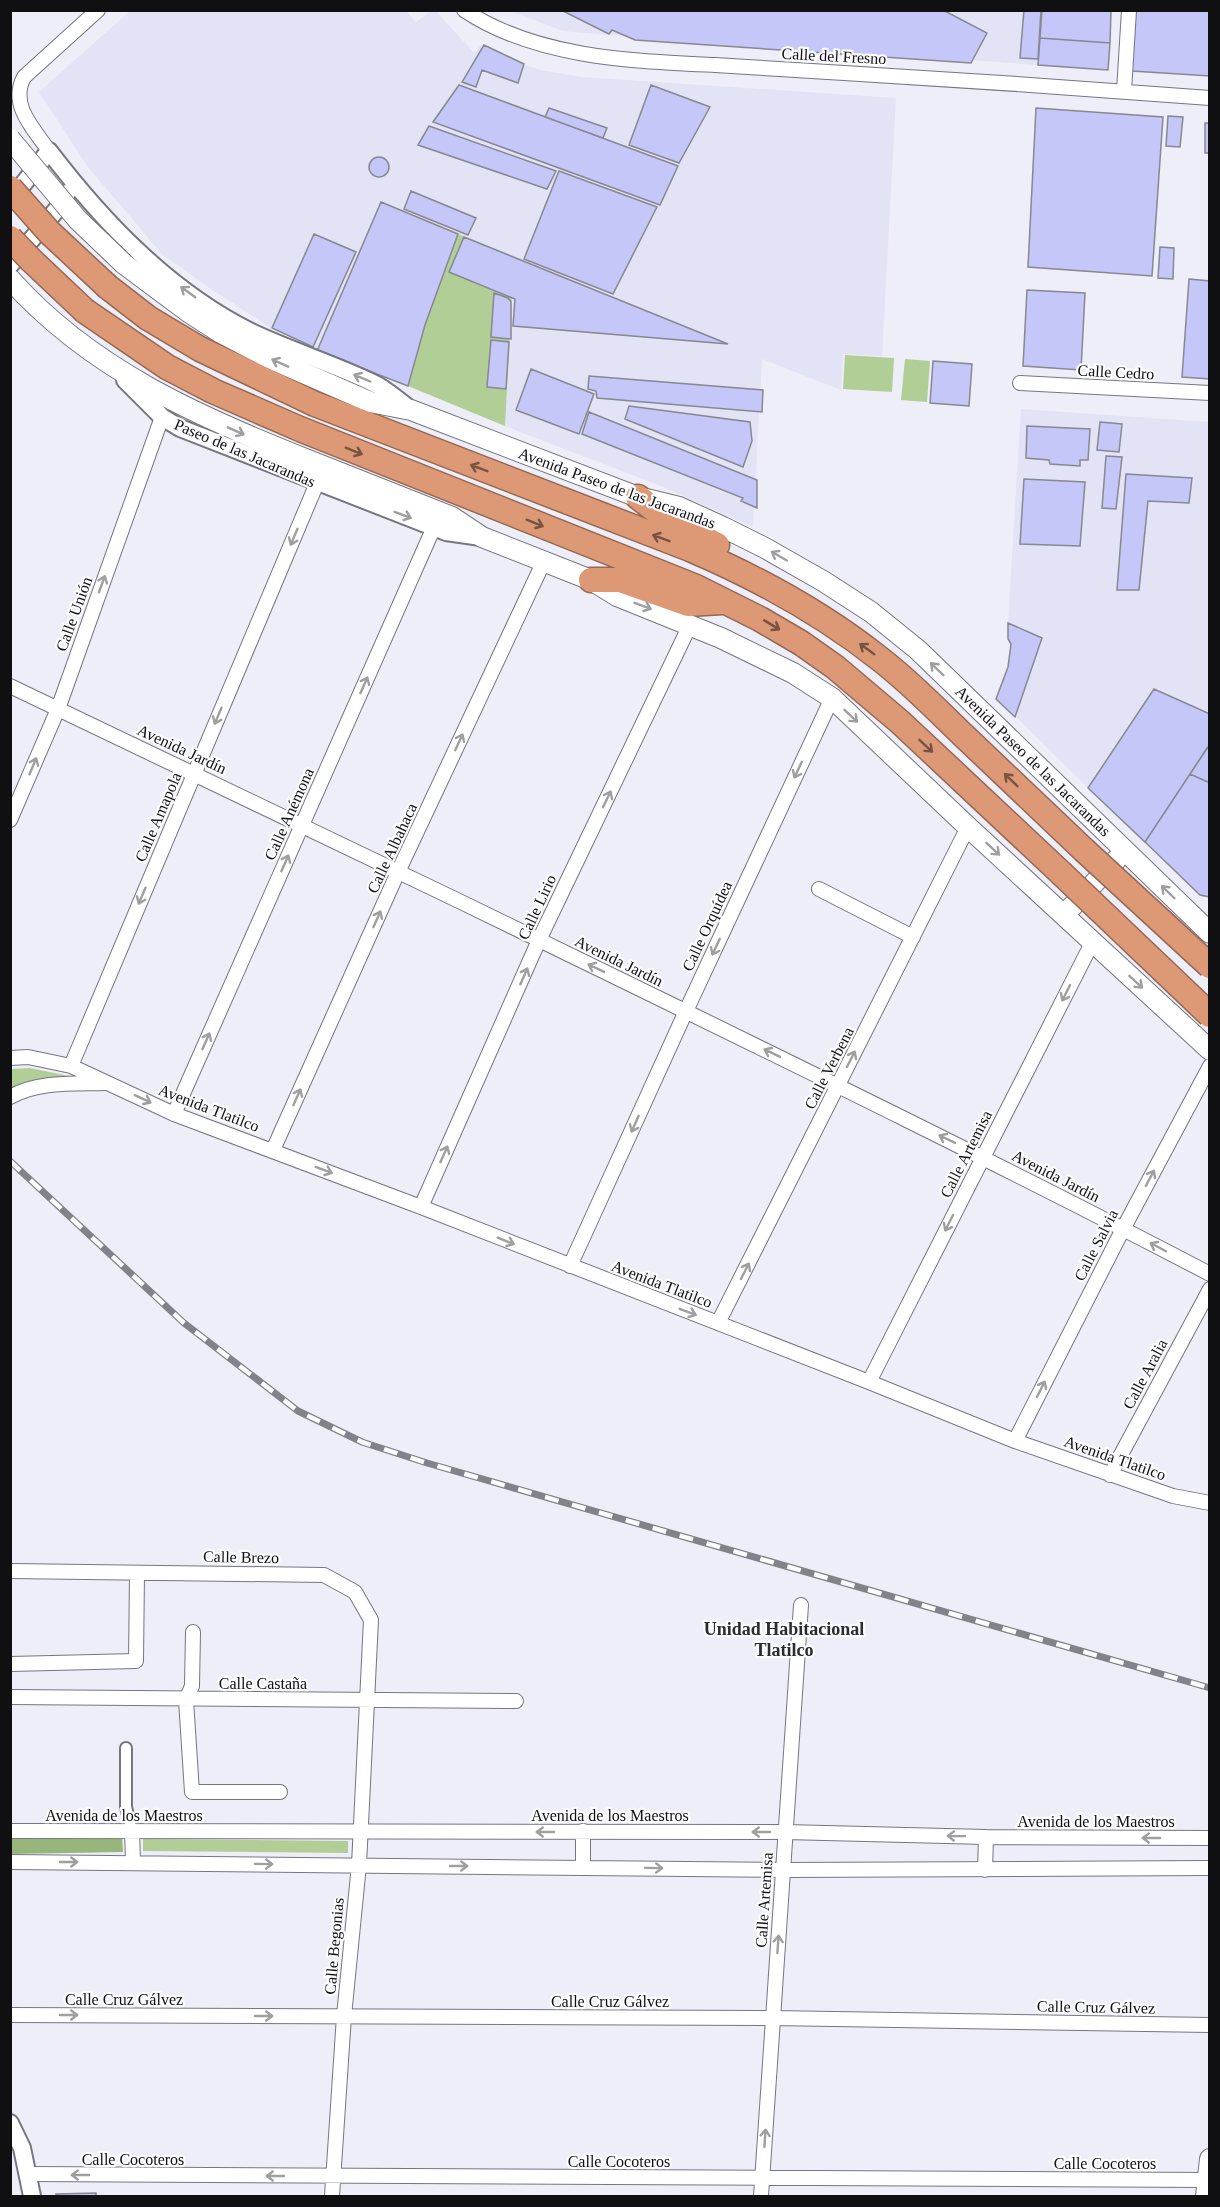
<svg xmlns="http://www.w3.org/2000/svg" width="1220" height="2207" viewBox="0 0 1220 2207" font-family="Georgia,serif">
<rect width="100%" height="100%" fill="#edeef8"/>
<path fill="#e2e3f5" d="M405 10 416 22 431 11 435 10 474 53 481 45 509 60 540 70 582 77 896 98 882 356 843 354 841 390 762 359 753 527 661 486 505 426 514 257 381 202 317 351 274 330 211 289 162 254 88 167 39 92 130 11Z
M511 11H1042L1038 65 572 32 560 30Z
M1021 409 1209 422V714L1154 689 1088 788 1015 716 1042 638 1008 623Z"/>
<path fill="#b1ce96" d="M458 234 514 257 505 426 408 386 425 325Z
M845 355 894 358 892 392 843 389Z
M905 359 930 361 927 402 901 400Z
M30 1068 69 1076 26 1082 11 1088V1069Z
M143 1839 348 1841V1853L143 1851Z"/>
<path fill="#98b67c" d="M122 1837 123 1852 11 1854 10 1839Z"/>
<path fill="#c4c7f8" stroke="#878891" stroke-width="1.5" d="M561 10H943L987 33 971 63 635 40 612 30 609 34Z
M1024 10H1041L1038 59 1020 58Z
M1042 10 1111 11 1110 43 1040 38Z
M1136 10H1210V76L1132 71Z
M1040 38 1110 43 1108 70 1038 65Z
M484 45 524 64 518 83 482 70 476 87 462 82Z
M459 85 678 166 660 205 433 122Z
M651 85 710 107 679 163 629 145Z
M549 108 607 128 603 138 545 117Z
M1036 108 1163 117 1152 276 1028 267Z
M1168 116 1183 117 1180 147 1166 146Z
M1205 123H1210V153H1205Z
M429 126 556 171 547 189 418 145Z
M369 167a10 10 0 1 1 20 0a10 10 0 1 1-20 0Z
M559 171 657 207 613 294 524 259Z
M411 191 476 218 468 235 404 209Z
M381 202 458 234 425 325 408 386 317 351Z
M314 234 356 252 313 347 272 328Z
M464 237 728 344 513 326 515 299 449 272Z
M1160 247 1174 248 1173 279 1158 278Z
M1189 279 1210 281V379L1182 377Z
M1027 290 1085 293 1081 370 1023 366Z
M494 293 508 298 511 302V339L491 337Z
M491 340 509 342 506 389 487 387Z
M933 361 972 364 969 406 930 403Z
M531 369 594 394 579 434 516 410Z
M589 376 763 390 762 412 597 398 596 391 588 389Z
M629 406 750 422 752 441 743 467 625 419Z
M589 412 757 480V508L741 501 743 498 582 434Z
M1100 422 1122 424 1119 452 1097 450Z
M1027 426 1090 429 1088 460H1080V466L1050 464 1049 460 1026 458Z
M1106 456 1122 457 1116 509 1102 508Z
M1126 474 1192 478 1189 503 1148 501 1139 590H1117Z
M1024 479 1085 482 1080 546 1020 544Z
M1008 623 1042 638 1015 717 996 699 1008 667 1011 644 1008 639Z
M1154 689 1210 714V744L1145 842 1088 788Z
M1207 748 1210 750V783L1190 774Z
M1190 774 1210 783V897L1200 895 1145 842Z
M96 2193V2196H56V2194Z"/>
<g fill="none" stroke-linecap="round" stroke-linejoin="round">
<g stroke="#75767f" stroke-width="14">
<path id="pedestrian" d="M126 1748V1807L132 1831"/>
</g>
<g stroke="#75767f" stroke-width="16">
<path id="minor" d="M464 10C536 58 631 61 715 65 763 68 812 71 860 74 977 81 1093 89 1210 98
M1124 91 1129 10
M49 151C34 129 9 105 24 77L98 10
M1020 383 1210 393
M10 686C209 780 406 875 603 971 806 1070 1009 1169 1210 1274
M10 820 58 709 162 417
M819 889 913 937
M10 1058 28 1057 71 1066 174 1114 421 1207 869 1382 1015 1441 1173 1496 1210 1503
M71 1066 317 483
M10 1097C38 1081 74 1084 105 1083
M174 1114 434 527
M273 1150 398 872 544 561
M421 1207 539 940 690 625
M570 1266 686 1011 832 698
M718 1323 968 827
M869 1382 1093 941
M1015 1441 1123 1229 1210 1066
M1110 1475 1210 1289
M10 1571 324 1575 355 1592 371 1620 359 1865 344 2016 332 2196
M193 1632 192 1686 186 1700 192 1792H280
M10 1664 136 1661 137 1573
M10 1697 516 1701
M10 1831 785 1832 986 1837 1210 1838
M132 1831 133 1862
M10 1862 782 1870 1210 1868
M583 1867V1831
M985 1870 986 1837
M10 2015 773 2018 1210 2025
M28 2174 1210 2180
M761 2196 801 1605"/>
</g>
<g stroke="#75767f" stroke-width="20">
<path id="tertiary" d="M10 201 49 151C104 223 169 291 251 332 291 351 334 364 373 383 386 389 399 401 410 409
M10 265 64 201 67 193
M125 380 162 417 180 428 446 532 481 537
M10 2123 22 2148 32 2196"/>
</g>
<g stroke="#75767f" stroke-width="22">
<path id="secondary" d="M124 264 187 311 221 333 267 357 370 402 411 410 638 497 679 507 723 527 765 548 823 581 871 612 918 650 1210 933
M10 279C90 369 199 417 308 460 356 479 404 498 452 517L482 537 591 580 617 596 721 638 793 673 832 698 968 827 1210 1050
M1064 915 1116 860
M1206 2196 1210 2159"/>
</g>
<g stroke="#956853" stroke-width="27">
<path id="motorway" d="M108 287 148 318 200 349 315 404 690 549C758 578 822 613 880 659 910 682 937 710 964 736 1004 774 1044 812 1084 850
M85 311 167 367 213 391 300 429 696 587 760 619 801 643 835 667 900 722 1061 873
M638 497 668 520 717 545
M591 580H620L688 604 722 602"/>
</g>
<use href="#pedestrian" stroke="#fff" stroke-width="10"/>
<use href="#minor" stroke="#fff" stroke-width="14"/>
<use href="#tertiary" stroke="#fff" stroke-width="16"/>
<use href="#secondary" stroke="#fff" stroke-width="20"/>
<use href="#motorway" stroke="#dd9875" stroke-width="24"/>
<g stroke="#82838a" stroke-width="7">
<path id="rail" d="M10 1161 184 1323 298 1411 362 1442 427 1463 1210 1688"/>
</g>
<use href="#rail" stroke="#fcfcfe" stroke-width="4.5" stroke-dasharray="14" stroke-linecap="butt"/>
<g stroke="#75767f" stroke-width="22" stroke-linecap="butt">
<path id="secondary-bridge" d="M10 139 78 220 124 264"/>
</g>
<g stroke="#956853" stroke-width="27" stroke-linecap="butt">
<path id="motorway-bridge" d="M10 188 50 233 108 287
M10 238 31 260 85 311
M1084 850 1210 966
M1061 873 1210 1015"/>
</g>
<use href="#secondary-bridge" stroke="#fff" stroke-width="20"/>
<use href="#motorway-bridge" stroke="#dd9875" stroke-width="24"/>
</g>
<defs><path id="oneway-shaft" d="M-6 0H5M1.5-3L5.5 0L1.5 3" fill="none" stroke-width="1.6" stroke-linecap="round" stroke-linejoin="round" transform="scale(1.5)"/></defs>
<g stroke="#9f9fa1">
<use href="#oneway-shaft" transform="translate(188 292) rotate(-144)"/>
<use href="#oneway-shaft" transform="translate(280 363) rotate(-156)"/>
<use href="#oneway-shaft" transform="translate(362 378) rotate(-157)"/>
<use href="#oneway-shaft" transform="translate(236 431) rotate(24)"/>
<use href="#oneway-shaft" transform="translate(403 515) rotate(21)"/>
<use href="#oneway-shaft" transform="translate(294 537) rotate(113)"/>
<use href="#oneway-shaft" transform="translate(779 556) rotate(-150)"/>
<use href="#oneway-shaft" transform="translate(102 584) rotate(-70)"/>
<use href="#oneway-shaft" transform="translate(643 606) rotate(21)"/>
<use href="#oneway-shaft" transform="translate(937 669) rotate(-136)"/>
<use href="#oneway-shaft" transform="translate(364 685) rotate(-66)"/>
<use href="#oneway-shaft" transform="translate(218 716) rotate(113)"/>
<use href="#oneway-shaft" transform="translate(851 716) rotate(43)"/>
<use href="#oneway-shaft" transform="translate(459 742) rotate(-65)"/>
<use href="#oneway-shaft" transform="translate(33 766) rotate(-67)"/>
<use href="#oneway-shaft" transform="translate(798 770) rotate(115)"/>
<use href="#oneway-shaft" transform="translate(607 799) rotate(-64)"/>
<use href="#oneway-shaft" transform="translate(993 849) rotate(43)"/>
<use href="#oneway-shaft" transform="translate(285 863) rotate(-66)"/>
<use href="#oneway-shaft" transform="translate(1168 892) rotate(-136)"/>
<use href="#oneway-shaft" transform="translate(142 896) rotate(113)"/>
<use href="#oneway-shaft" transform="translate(377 919) rotate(-66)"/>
<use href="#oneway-shaft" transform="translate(716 947) rotate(115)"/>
<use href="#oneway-shaft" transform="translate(596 968) rotate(-154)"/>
<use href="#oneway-shaft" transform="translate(524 976) rotate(-66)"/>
<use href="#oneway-shaft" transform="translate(1136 982) rotate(43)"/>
<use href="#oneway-shaft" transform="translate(1066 993) rotate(117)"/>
<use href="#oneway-shaft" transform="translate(206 1041) rotate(-66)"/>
<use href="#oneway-shaft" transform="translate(772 1053) rotate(-154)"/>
<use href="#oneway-shaft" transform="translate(851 1059) rotate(-63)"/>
<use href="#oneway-shaft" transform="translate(297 1097) rotate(-66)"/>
<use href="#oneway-shaft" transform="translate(143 1099) rotate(25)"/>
<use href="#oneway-shaft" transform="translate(635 1124) rotate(114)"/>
<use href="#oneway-shaft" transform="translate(947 1139) rotate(-154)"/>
<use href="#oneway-shaft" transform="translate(444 1154) rotate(-66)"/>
<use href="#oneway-shaft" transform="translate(324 1170) rotate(21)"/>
<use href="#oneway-shaft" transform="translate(1150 1178) rotate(-62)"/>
<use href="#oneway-shaft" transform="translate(949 1223) rotate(117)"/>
<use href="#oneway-shaft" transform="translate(506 1241) rotate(22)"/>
<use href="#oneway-shaft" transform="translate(1158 1247) rotate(-152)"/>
<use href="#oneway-shaft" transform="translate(745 1271) rotate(-63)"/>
<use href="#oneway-shaft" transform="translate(688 1312) rotate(21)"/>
<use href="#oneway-shaft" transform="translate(1041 1389) rotate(-63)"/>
<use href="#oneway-shaft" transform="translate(545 1832) rotate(180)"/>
<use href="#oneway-shaft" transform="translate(761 1832) rotate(-180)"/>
<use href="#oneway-shaft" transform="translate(956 1836) rotate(-179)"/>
<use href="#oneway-shaft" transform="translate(1151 1838) rotate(-180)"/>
<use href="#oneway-shaft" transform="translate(69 1862)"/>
<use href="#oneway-shaft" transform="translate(264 1864) rotate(1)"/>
<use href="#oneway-shaft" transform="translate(459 1866)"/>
<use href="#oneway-shaft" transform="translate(654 1868) rotate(1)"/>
<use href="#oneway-shaft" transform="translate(778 1944) rotate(-86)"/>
<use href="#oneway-shaft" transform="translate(69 2015)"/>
<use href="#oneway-shaft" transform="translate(264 2016)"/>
<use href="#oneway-shaft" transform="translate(765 2138) rotate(-86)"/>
<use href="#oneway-shaft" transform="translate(80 2175) rotate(-180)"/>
<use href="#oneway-shaft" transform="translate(275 2176) rotate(-180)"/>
</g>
<g stroke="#765444">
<use href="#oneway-shaft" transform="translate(354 451) rotate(22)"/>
<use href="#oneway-shaft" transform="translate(479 468) rotate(-159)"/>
<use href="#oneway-shaft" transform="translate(535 523) rotate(22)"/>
<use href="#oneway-shaft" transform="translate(661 538) rotate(-159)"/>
<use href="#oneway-shaft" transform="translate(772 625) rotate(31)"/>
<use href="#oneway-shaft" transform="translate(867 649) rotate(-144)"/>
<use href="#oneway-shaft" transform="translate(926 746) rotate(43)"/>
<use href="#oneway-shaft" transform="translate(1011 780) rotate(-136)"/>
</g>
<g text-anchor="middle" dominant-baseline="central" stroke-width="4.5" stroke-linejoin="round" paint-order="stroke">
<g font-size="16" fill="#101013" stroke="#fcfcfe">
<text transform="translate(834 56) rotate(3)">Calle del Fresno</text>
<text transform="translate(1116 372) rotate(3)">Calle Cedro</text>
<text transform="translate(245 453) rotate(23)">Paseo de las Jacarandas</text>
<text transform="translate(617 488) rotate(20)">Avenida Paseo de las Jacarandas</text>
<text transform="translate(74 614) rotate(-70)">Calle Unión</text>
<text transform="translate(182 749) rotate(25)">Avenida Jardín</text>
<text transform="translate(1033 761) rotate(44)">Avenida Paseo de las Jacarandas</text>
<text transform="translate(289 814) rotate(-66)">Calle Anémona</text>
<text transform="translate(158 817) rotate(-67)">Calle Amapola</text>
<text transform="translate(392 848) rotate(-65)">Calle Albahaca</text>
<text transform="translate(537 907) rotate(-65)">Calle Lirio</text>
<text transform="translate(707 926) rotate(-65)">Calle Orquídea</text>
<text transform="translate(619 961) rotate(26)">Avenida Jardín</text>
<text transform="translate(829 1068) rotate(-63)">Calle Verbena</text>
<text transform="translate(209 1108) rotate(21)">Avenida Tlatilco</text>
<text transform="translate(966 1154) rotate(-63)">Calle Artemisa</text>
<text transform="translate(1056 1176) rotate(27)">Avenida Jardín</text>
<text transform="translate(1096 1245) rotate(-63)">Calle Salvia</text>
<text transform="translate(662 1284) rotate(21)">Avenida Tlatilco</text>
<text transform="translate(1145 1374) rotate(-62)">Calle Aralia</text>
<text transform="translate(1115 1458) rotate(19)">Avenida Tlatilco</text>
<text transform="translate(241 1557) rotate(1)">Calle Brezo</text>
<text x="263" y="1683">Calle Castaña</text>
<text x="124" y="1815">Avenida de los Maestros</text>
<text x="610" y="1815">Avenida de los Maestros</text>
<text x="1096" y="1821">Avenida de los Maestros</text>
<text transform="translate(764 1900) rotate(-86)">Calle Artemisa</text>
<text transform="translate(334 1946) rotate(-85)">Calle Begonias</text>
<text x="124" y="1999">Calle Cruz Gálvez</text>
<text x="610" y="2001">Calle Cruz Gálvez</text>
<text transform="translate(1096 2007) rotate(1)">Calle Cruz Gálvez</text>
<text x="133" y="2159">Calle Cocoteros</text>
<text x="619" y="2161">Calle Cocoteros</text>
<text x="1105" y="2163">Calle Cocoteros</text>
</g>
<g font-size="18" font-weight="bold" fill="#2b2b33" stroke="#fcfcfe">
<text x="784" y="1629">Unidad Habitacional<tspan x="784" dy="21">Tlatilco</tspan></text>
</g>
</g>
<rect width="1220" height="2207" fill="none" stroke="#101013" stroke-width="24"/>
</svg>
